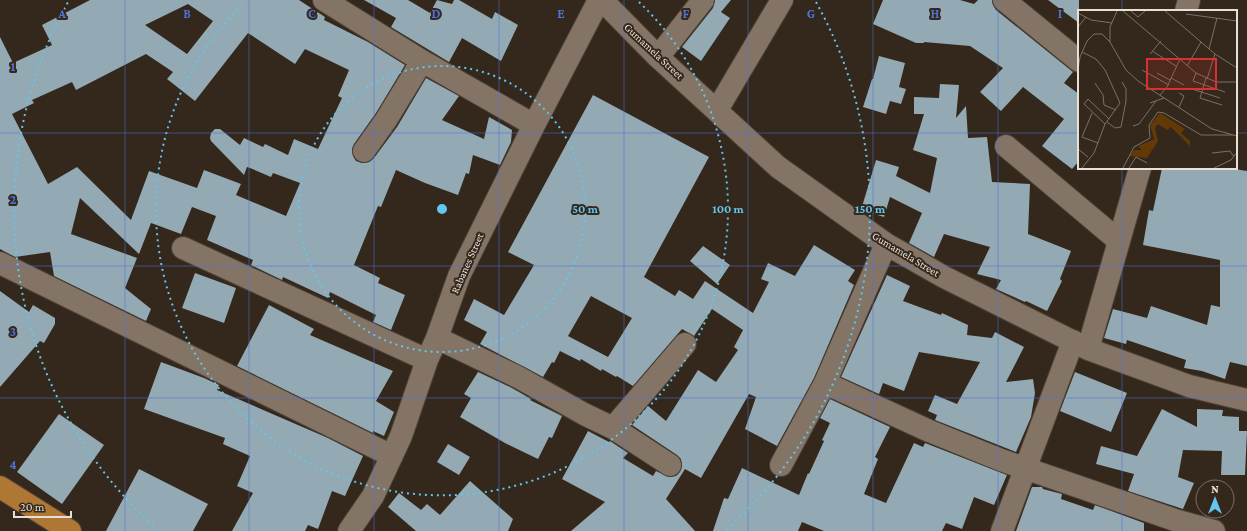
<svg xmlns="http://www.w3.org/2000/svg" width="1247" height="531" viewBox="0 0 1247 531" font-family="'Crimson Pro',serif">
<rect width="100%" height="100%" fill="#34271b"/>
<path fill="#93a9b3" fill-rule="evenodd" d="M90 0H299L325 17 324 20 368 42 405 65 376 113 354 144 352 149 353 156 356 161 362 163 369 162 374 158 397 127 426 78 459 96 442 120 484 139 489 117 512 130 511 142 500 165 473 155 469 174 466 173 458 195 425 183 396 170 381 207 378 206 354 265 380 278 378 283 405 295 391 330 373 322 376 315 330 292 328 298 283 277 282 280 251 265 253 260 207 240 216 216 192 207 181 234 151 223 139 254 80 198 71 234 137 258 125 288 151 309 146 321 54 276 50 252 15 257 0 249V37L13 63 52 45 42 25ZM188 4 213 21 187 54 145 25ZM248 33 295 64 305 49 349 70 338 96 342 98 318 149 294 139 288 155 265 144 263 147 244 138 240 145 220 129H215L211 133 210 138 211 141 244 175 247 167 250 168 271 177 273 173 300 183 286 216 236 195 241 184 204 170 197 188 149 171 131 220 77 167 48 184 12 114 34 103 32 100 72 82 76 90 146 54 173 72 167 79 195 101Z
M364 0H408L430 13 437 0 452 4 454 0H459L492 19 495 12 518 25 501 61 462 38 449 62 391 27 396 18Z
M715 0H731L721 12 730 18 701 61 682 47 713 8Z
M883 0H960L974 4 978 0H992L993 5 996 10 1073 72 1064 83 1079 94V161L1072 169 1042 146 1064 119 1023 87 1001 111 980 92 1003 68 970 46 924 42V43H916L873 24Z
M1048 0H1079V23Z
M879 56 905 63 899 87 906 89 901 104 890 101 886 114 863 107 872 79H873Z
M940 84 959 85 956 118 966 106 968 138 987 137 992 182 1030 184 1028 234 1071 251 1060 279 1062 281 1047 311 1026 301 1025 302 996 289 1001 280 977 274 990 247 944 234 934 257 909 243 922 213 890 197 884 217 861 210 876 160 899 167 896 176 930 193 937 158 913 150 924 114H914V97L939 98Z
M593 95 709 157 644 277 675 296 679 290 693 299 705 281 753 313 769 282 761 279 768 263 795 276 814 245 855 270 848 281 854 285 814 378 777 446 745 429 756 397 749 394 701 478 685 469 666 499 695 531H571L605 502 562 479 588 431 609 442 610 441 628 453 623 458 653 476 656 471 669 477 676 476 680 472 682 466 681 459 677 455 632 425 648 406 666 421 698 370 716 382 738 350 734 347 743 330 712 309 694 336 682 329 633 386 617 376 616 377 602 369 601 371 581 359 580 361 560 351 554 363 552 362 543 377 480 344 487 332 464 320 474 299 504 315 534 265 508 252ZM591 296 632 318 608 357 568 336Z
M1162 168H1228L1247 171V366L1230 362 1225 379 1202 371 1184 368 1186 360 1127 340 1126 344 1104 338 1113 309 1147 318 1151 306 1207 325 1211 305 1220 307V260L1143 245 1149 210 1153 211Z
M703 246 730 265 717 284 690 261Z
M195 273 236 288 224 323 182 308Z
M887 275 910 286 903 301 941 315 942 313 968 325 967 335 992 338 995 332 1024 347 1006 382 1033 379 1035 393 1031 417 1016 452 935 420 937 415 928 411 935 395 957 404 980 362 919 352 904 391 883 383 879 394 841 377Z
M0 291 29 312 33 305 55 318V324L44 343 40 341 0 387Z
M269 305 314 329 310 335 393 371 376 401 394 412 384 436 373 431V433L237 366Z
M161 362 204 378 219 385 217 390 328 438 363 456 345 496 332 491 318 529 308 525 305 531H232L253 493 237 486 250 456 223 444 225 438 144 409Z
M478 372 512 388 531 399 530 400 562 416 552 438 549 437 538 459 505 443 460 417 471 398 464 394Z
M1075 372 1127 393 1111 432 1060 411Z
M830 399 890 427 875 457 878 459 864 494 886 503 914 443 923 447 925 443 1007 475 994 505 974 497 962 529 946 523 942 531H824L802 522 798 531H713L724 498 728 499 742 468 799 495 808 473 809 474 824 441 822 440 830 423 820 418Z
M1162 409 1197 427V409L1223 410 1222 416 1239 417V431H1247L1245 475H1221L1222 451 1183 450 1178 477 1194 483 1183 509 1128 491 1134 474 1096 464 1101 446 1137 456Z
M59 414 104 445 62 504 17 472Z
M448 444 470 457 459 475 437 462Z
M139 469 208 504 193 531H106Z
M470 481 513 519 508 531H416L388 507 399 493 421 510 427 504 440 515Z
M1032 487H1042L1043 489 1062 494 1061 499 1093 510 1095 505 1144 523V531H1016Z"/>
<g fill="none" stroke-linecap="round" stroke-linejoin="round">
<g stroke="#4d4237" stroke-width="24">
<path id="minor" d="M324 0 422 61 534 125
M602 0 658 57 778 167 886 244 944 277 1088 349 1189 386 1247 400
M1004 0 1079 61
M1186 11 1189 0
M658 57 703 0
M717 110 782 0
M1006 146 1119 241
M364 151 386 120 422 61
M886 244 825 383 927 430 1001 460 1175 520 1214 531
M183 248 427 360
M0 263 392 456
M437 338 518 377 584 414 613 428 670 465
M1088 349 1140 168
M613 428 685 344
M781 465 825 383
M349 531 373 496 401 436 427 360 437 338 459 276 534 125 599 0
M1002 531 1073 341"/>
</g>
<g stroke="#4d4237" stroke-width="24">
<path id="major" d="M0 487 70 531"/>
</g>
<use href="#minor" stroke="#837466" stroke-width="22"/>
<use href="#major" stroke="#ae7733" stroke-width="22"/>
</g>
<path fill="none" stroke="#5072d8" stroke-width="1" stroke-opacity="0.55" d="M125 0V531M249 0V531M374 0V531M499 0V531M624 0V531M748 0V531M873 0V531M998 0V531M1122 0V11M0 133H1079M1236 133H1247M1122 168V531M0 266H1247M0 398H1247"/>
<g fill="none" stroke="#64c5ee" stroke-width="2" stroke-dasharray="2 4">
<circle cx="442" cy="209" r="143"/>
<path d="M639 2A286 286 0 1 1 245 2"/>
<path d="M158 530A428 428 0 0 1 68 2M816 2A428 428 0 0 1 726 530"/>
</g>
<g text-anchor="middle" dominant-baseline="central" stroke-width="4" stroke-linejoin="round" paint-order="stroke">
<g font-size="11" fill="#e8dfd7" stroke="#34271b">
<text transform="translate(654 51) rotate(43)">Gumamela Street</text>
<text transform="translate(906 254) rotate(31)">Gumamela Street</text>
<text transform="translate(467 263) rotate(-66)">Rabanes Street</text>
</g>
</g>
<g transform="translate(1078 10)">
<rect width="159" height="159" fill="#34271b"/>
<path d="M82 103 107 119 103 123 112 131V136L93 117 89 120 80 114 77 118 80 131 69 148 52 146 56 140H64L60 136 76 129 72 115Z" fill="#623907"/>
<path fill="none" stroke="#7c7166" stroke-width="1" d="M45 1 118 63 138 72H159M53 1 60 7 67 1M87 1 137 44 159 58M0 3 13 10 34 13M108 4 159 11M0 17 8 7M32 32V17L39 1M131 39 139 8M74 41 98 56M72 44 83 31M109 56 123 32M0 60 2 47 9 31 16 24H24L32 32 48 60 60 71 134 119 159 126M64 60 91 75M79 63 92 70M118 63 115 71 147 82M93 68 106 75M128 68 122 88 144 95M129 69 137 44M17 73 25 85 26 95 38 100M114 79 142 88M82 85 89 77 102 49M72 93 86 88M101 97 106 86 101 83M14 103 4 127 20 133M29 112 37 118 43 117 48 91V79L44 72M27 114 6 94 10 89 31 109M55 116 61 114 78 91M0 139 10 147M134 143 152 141 156 147M4 158 16 143 27 114 42 93 27 60 18 49 4 42M45 158 56 137 72 128 71 115 80 102 86 103 123 125H155M51 158 58 147 69 153M136 158 153 150 159 142"/>
<path fill="#d73131" fill-opacity="0.15" stroke="#d73131" stroke-width="2" d="M69 49H138V79H69Z"/>
<rect width="159" height="159" fill="none" stroke="#e8dfd7" stroke-width="2"/>
</g>
<g font-size="13" text-anchor="middle" font-weight="bold" fill="#5072d8" stroke="#34271b" stroke-width="4" stroke-linejoin="round" paint-order="stroke">
<text x="62" y="18">A</text>
<text x="187" y="18">B</text>
<text x="312" y="18">C</text>
<text x="436" y="18">D</text>
<text x="561" y="18">E</text>
<text x="686" y="18">F</text>
<text x="811" y="18">G</text>
<text x="935" y="18">H</text>
<text x="1060" y="18">I</text>
<text x="13" y="71">1</text>
<text x="13" y="204">2</text>
<text x="13" y="336">3</text>
<text x="13" y="469">4</text>
</g>
<circle cx="442" cy="209" r="6" fill="#64c5ee" stroke="#34271b" stroke-width="2"/>
<g font-size="12" text-anchor="middle" font-weight="bold" fill="#64c5ee" stroke="#34271b" stroke-width="4" stroke-linejoin="round" paint-order="stroke">
<text x="585" y="213">50 m</text>
<text x="728" y="213">100 m</text>
<text x="870" y="213">150 m</text>
</g>
<g transform="translate(1215 499)"><circle r="19" fill="#34271b" stroke="#7c7166"/>
<path d="M0-3L7 15L0 10L-7 15Z" fill="#64c5ee"/>
<text y="-6" font-size="11" font-weight="bold" text-anchor="middle" fill="#e8dfd7">N</text>
</g>
<path d="M14 511v6h57v-6" fill="none" stroke="#e8dfd7" stroke-width="2"/>
<text x="20" y="511" font-size="12" fill="#e8dfd7" stroke="#34271b" stroke-width="3" paint-order="stroke">20 m</text>
</svg>
